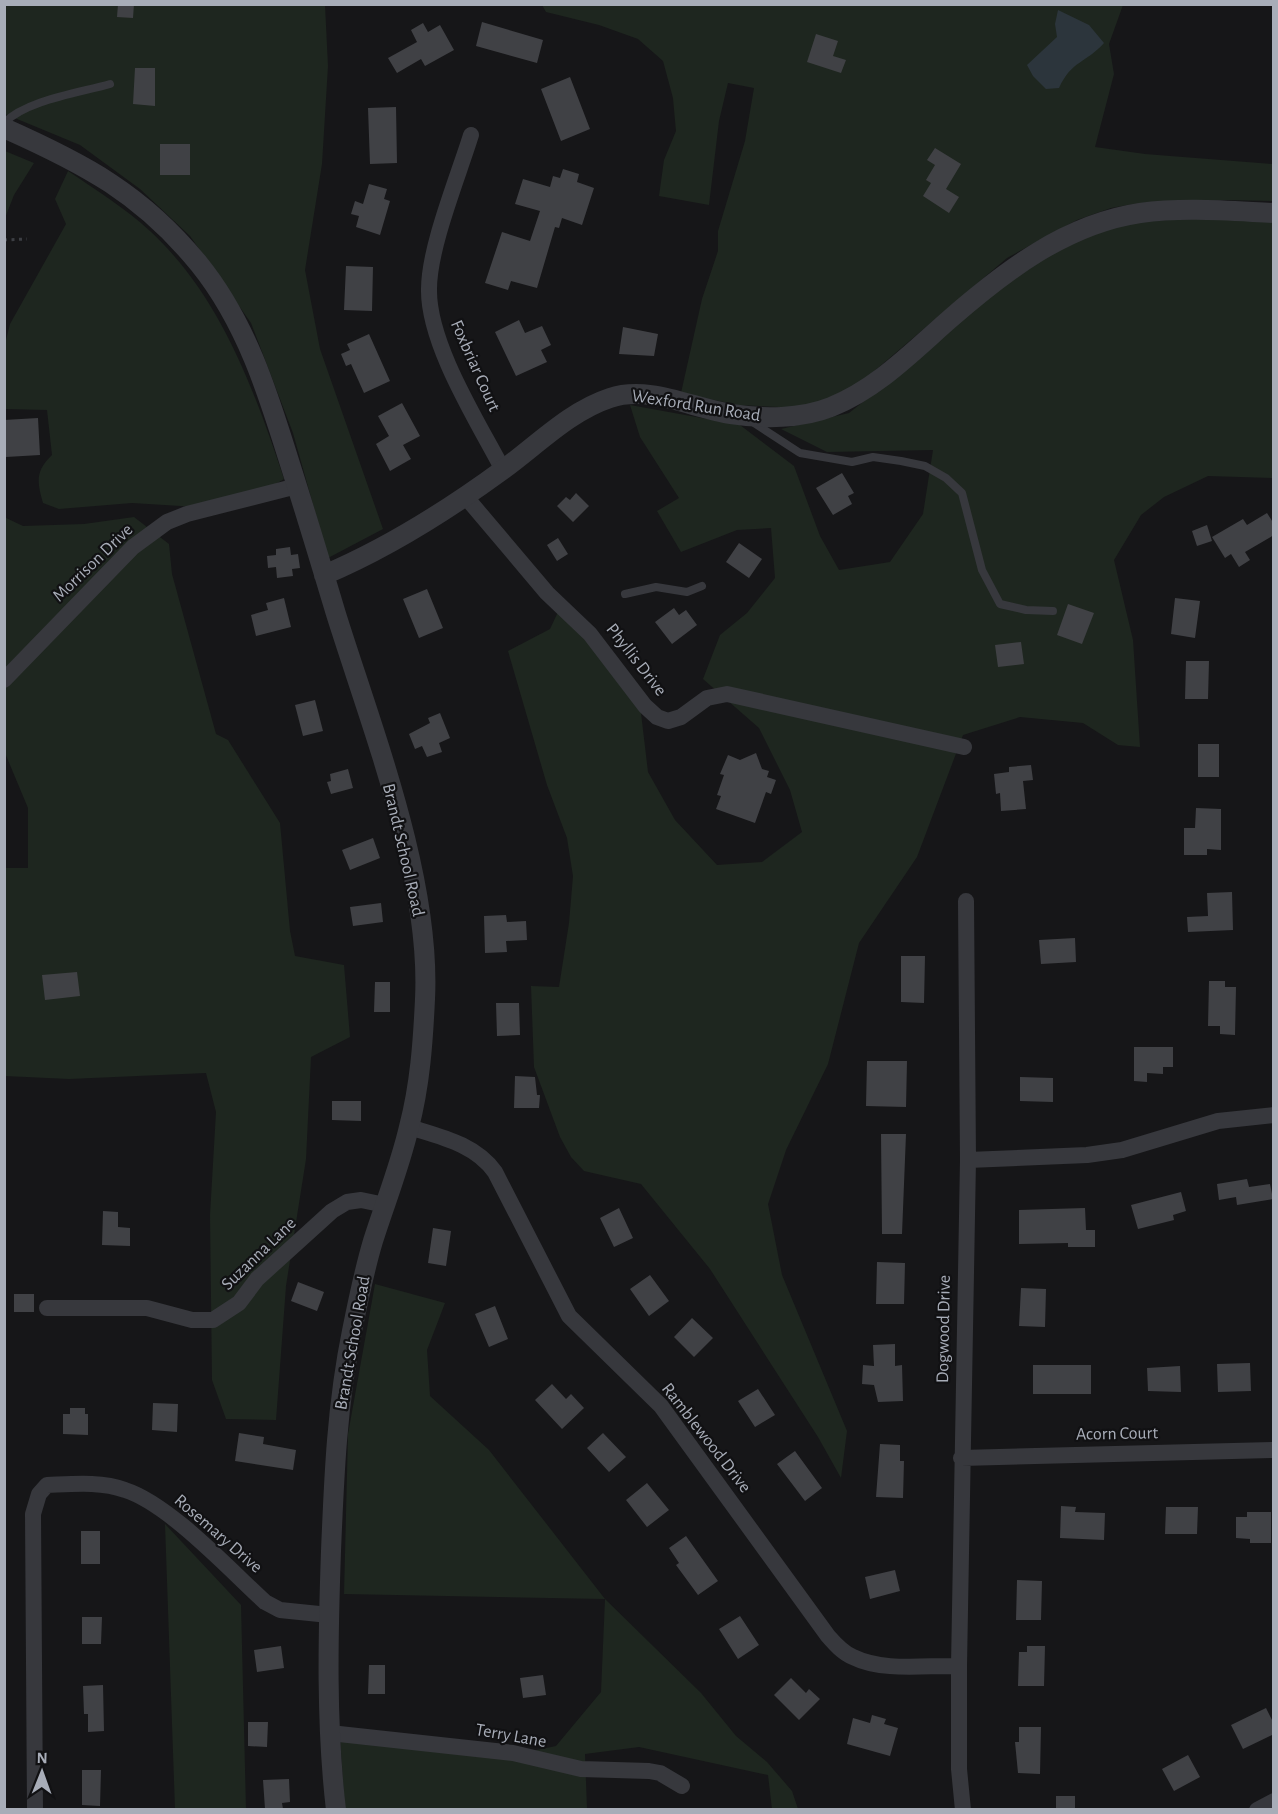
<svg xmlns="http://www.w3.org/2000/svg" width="1278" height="1814" viewBox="0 0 1278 1814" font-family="'Alegreya Sans',sans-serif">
<rect width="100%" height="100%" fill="#161618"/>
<path fill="#1e261f" d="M4 5H325L328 66 322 164 305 270 320 349 383 529 328 558 293 433 251 323 190 236 140 189 80 145 5 114Z
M542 5H1123L1109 44 1114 74 1095 147 1145 154 1273 164V201L1225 200 1133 204 1111 208 1077 220 1007 258 852 390 802 408 738 405 681 393 702 299 718 251V231L745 141 754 88 728 83 719 121 709 205 659 196 664 160 676 131 673 98 663 61 638 39 599 25 546 12Z
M5 151 34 163 14 195 5 218Z
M68 171C96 190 125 208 150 231 221 297 254 389 284 479L274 485 197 507 132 503 59 509 43 503C37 482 35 471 52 455L47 410 5 409V344L10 324 66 224 55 199Z
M1219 218 1273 220V478L1208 476 1164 497 1141 515 1114 560 1133 640 1140 747 1118 745 1083 723 1020 717 963 735 917 857 859 943 828 1064 786 1150 768 1204 782 1275 847 1431 841 1478 818 1437 710 1269 641 1184 584 1171 571 1157 560 1137 534 1067 531 986 559 987 569 923 573 876 567 838 547 785 508 651 550 629 558 612 601 655 641 713 648 772 675 820 717 865 762 862 802 832 790 790 759 728 703 679 720 635 747 613 775 578 771 528 737 530 681 552 657 511 679 498 640 437 630 405 740 425 794 466 820 536 839 570 890 562 923 514 933 450 827 452 781 429 849 413 916 360 1007 281 1072 242 1120 222Z
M4 517 23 526 84 524 134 517 169 544 172 574 216 734 228 740 280 823 290 931 295 956 344 965 350 1037 311 1057 306 1159 286 1286 276 1420 226 1419 212 1380 210 1215 216 1112 206 1073 69 1079 5 1076V868H28V808L5 753Z
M375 1284 445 1303 427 1350 430 1396 489 1450 605 1599 701 1693 736 1736 767 1762 792 1791 798 1809H772L768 1775 639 1747 585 1754 587 1809H345L340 1738 502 1757 556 1746 601 1692 605 1599 344 1594 348 1434Z
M165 1524 241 1605 246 1809H175Z"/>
<path fill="#2c353c" d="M1058 10 1089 25 1104 43C1085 64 1072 60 1059 88L1046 89 1033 76 1027 65 1057 37 1055 24Z"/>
<path fill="#404145" d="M118 4H134L133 18 117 17Z
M482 22 543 40 537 63 476 46Z
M423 23 428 32 440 25 454 50 425 66 421 59 397 73 388 58 417 42 411 30Z
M816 34 838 41 833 56 846 60 841 73 807 62Z
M135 68H155V106L133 104Z
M570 77 590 129 561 141 541 89Z
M396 107 397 163 370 164 368 108Z
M160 144H190V175H160Z
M935 148 961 164 946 189 959 197 949 213 923 196 931 183 926 180 935 165 927 160Z
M563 169 579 174 577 182 594 188 582 225 562 218 559 228 555 227 537 288 511 281 508 290 485 283 502 232 530 241 540 211 515 204 523 179 550 187 553 176 560 178Z
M369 184 387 189 384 199 390 201 380 235 356 227 359 216 351 214 355 201 363 204Z
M346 266 373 267 372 311 344 310Z
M519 320 525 333 542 326 551 345 541 350 547 362 516 376 495 332Z
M623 327 658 334 654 356 619 354Z
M369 334 390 381 364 393 351 364 346 366 341 354 350 350 347 344Z
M402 403 420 436 403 445 411 459 390 471 376 444 389 436 378 416Z
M38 418 40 455 6 457 4 420Z
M842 473 854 493 848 496 852 504 833 515 816 488Z
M576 493 589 506 573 522 557 506 566 497 570 500Z
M1267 513 1274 524V535L1245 552 1250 560 1239 567 1231 554 1225 558 1212 537 1243 519 1247 525Z
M1207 525 1212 541 1197 546 1192 531Z
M558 538 568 554 557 561 547 545Z
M739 543 762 559 749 578 726 562Z
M290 547 291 555 298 554 300 568 292 569 293 576 277 578 276 567 268 568 267 556 276 555V549Z
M427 589 443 628 419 638 403 599Z
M284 598 291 627 256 636 251 615 268 610 266 603Z
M1175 598 1200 601 1195 638 1171 634Z
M1068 604 1094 613 1082 644 1057 635Z
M674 608 679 615 686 610 697 625 672 644 655 622Z
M1021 642 1024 664 998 667 995 645Z
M1186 661H1209L1208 699H1185Z
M315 700 323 731 303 736 295 705Z
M440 713 450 738 439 743 442 752 427 757 422 746 415 749 409 734 430 723 428 718Z
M1198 744H1219V777H1198Z
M756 753 762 769 769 771 767 777 776 780 771 794 766 792 755 823 716 809 721 796 717 795 724 775 720 774 728 755 740 760Z
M1031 765 1033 780 1023 781 1026 809 1001 811 1000 793 996 794 994 774 1009 772V767Z
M348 769 353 788 331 794 327 782 331 781 330 774Z
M1196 808 1221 809V850L1207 849V855H1184V828H1195Z
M373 838 380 858 350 870 342 850Z
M1232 892 1233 930 1188 932 1187 917 1208 916 1207 893Z
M381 903 383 922 353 926 350 907Z
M506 915 507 922 526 921 527 940 506 941 507 952 485 953 484 916Z
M1075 938 1076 962 1041 964 1039 940Z
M901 956H925L924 1003 901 1002Z
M77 972 80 996 45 1000 42 975Z
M1209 981H1225V987H1236L1235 1035 1220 1034V1026H1208Z
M375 982H390V1012H374Z
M496 1003H519L520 1035 497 1036Z
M1134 1047H1173V1067H1163V1074L1147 1073V1082L1134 1081Z
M867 1061H907L906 1107 866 1106Z
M515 1076 535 1077 537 1095H540L539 1108H514Z
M1020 1077 1053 1078V1102L1020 1101Z
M332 1101H361V1121L332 1120Z
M881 1134H906L902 1234H882Z
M1247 1179 1249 1187 1270 1184 1273 1199 1237 1205 1236 1197 1219 1200 1217 1184Z
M1181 1192 1186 1211 1173 1215 1174 1220 1138 1229 1131 1205Z
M619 1208 633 1238 614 1247 600 1218Z
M1085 1208 1086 1230H1095V1247H1068V1243L1019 1244V1210Z
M103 1211 118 1212V1227L130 1228V1246L102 1245Z
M433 1228 451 1231 446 1266 428 1263Z
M877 1262 905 1263 904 1304H876Z
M650 1275 669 1301 649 1316 630 1289Z
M298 1282 324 1292 317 1311 291 1301Z
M1021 1288 1046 1289 1045 1327 1019 1326Z
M14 1294H34V1312H14Z
M495 1306 508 1339 489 1347 475 1314Z
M692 1318 713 1338 694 1357 674 1337Z
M895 1344V1366L902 1365 903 1401 878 1402 874 1385 862 1384 863 1365 874 1366 873 1345Z
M1250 1363 1251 1391 1218 1392 1217 1364Z
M1033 1365H1091V1394H1033Z
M1180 1366 1181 1392 1148 1391 1147 1368Z
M552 1384 566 1399 571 1394 584 1408 562 1429 535 1400Z
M758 1389 775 1415 755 1427 738 1401Z
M153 1403 178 1404 177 1432 152 1430Z
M70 1408H85V1414H88V1435L63 1434V1414H70Z
M239 1433 264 1437 263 1444 296 1450 293 1470 235 1461Z
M603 1433 626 1457 609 1472 587 1448Z
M880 1444 900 1445V1461H904L903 1498 876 1497Z
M795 1451 822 1488 805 1501 777 1464Z
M647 1483 669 1510 647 1527 626 1500Z
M1061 1506 1076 1507 1075 1512 1105 1513 1104 1540 1060 1538Z
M1166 1507H1198L1197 1534H1165Z
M1247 1512H1271V1543H1250V1539L1236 1538V1517H1247Z
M81 1531H100V1564H81Z
M686 1536 718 1581 698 1595 676 1565 679 1563 669 1548Z
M895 1570 900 1591 870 1599 865 1577Z
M1017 1580 1042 1581 1041 1620H1016Z
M740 1616 759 1645 738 1659 719 1629Z
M82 1617H102L101 1644H82Z
M281 1646 284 1668 257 1672 254 1650Z
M1027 1646H1045L1044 1686H1018L1019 1652H1027Z
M369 1665H385V1694H368Z
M543 1675 546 1695 523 1698 520 1678Z
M791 1678 806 1693 809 1689 820 1699 799 1720 774 1695Z
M103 1685 104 1731 88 1732V1714H84L83 1686Z
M1266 1708 1274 1724V1734L1243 1749 1231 1725Z
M872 1715 886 1719 884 1724 898 1728 890 1756 847 1744 853 1718 870 1723Z
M248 1722H268L267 1747 248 1746Z
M1019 1727H1041L1040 1774 1018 1773 1015 1742H1019Z
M1188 1755 1200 1777 1174 1791 1162 1769Z
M82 1770H101L100 1806 82 1805Z
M289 1779 290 1802 282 1803 283 1809H265L263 1780Z
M1056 1796H1075V1809H1056Z"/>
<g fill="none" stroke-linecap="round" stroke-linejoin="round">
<path stroke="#3d3f44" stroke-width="3" stroke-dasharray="3 4.5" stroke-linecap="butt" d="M4 240 27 239"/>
<path stroke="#37383d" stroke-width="8" d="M4 123C27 100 79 93 110 84
M751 421 800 453 852 462 873 457 901 461 925 466 946 478 962 493 982 570 1000 604 1026 610 1053 611
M625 594 656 587 687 592 702 586"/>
<path stroke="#37383d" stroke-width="16" d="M471 135C458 177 429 247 429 289 428 344 478 422 503 470
M465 496 547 593 590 634 645 706 657 717 668 721 681 717 707 698 727 694 964 747
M4 680 133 547 167 522 187 514 297 486
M966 901 968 1160
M409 1127C441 1137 475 1144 495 1172L569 1316 661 1406 828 1636C835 1644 843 1653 853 1657 883 1672 926 1665 959 1666
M47 1308H147L192 1320H213L239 1303 257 1279 332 1211 347 1202 361 1200 385 1205
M961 1458 1274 1450
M330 1733 513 1753 581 1769 649 1771 660 1773 682 1786
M35 1810 33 1514 39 1494 47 1485C72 1484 101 1481 125 1490 169 1504 229 1569 265 1602L280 1610 329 1615
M963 1810 959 1769V1666L968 1160 1087 1155 1122 1150 1218 1121 1274 1115
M1257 1810 1274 1801"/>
<path stroke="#37383d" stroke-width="20" d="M4 128C85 164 142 194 199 264 246 322 268 393 290 464 306 514 321 564 336 614 372 729 431 878 425 999 423 1042 420 1085 409 1127 400 1166 385 1203 373 1241 364 1271 358 1301 352 1331 337 1404 334 1477 331 1551 328 1637 326 1724 336 1810
M324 575C388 548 448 510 504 469 537 445 570 411 610 398 649 385 692 408 731 414 763 419 801 419 831 407 878 388 913 351 951 318 1005 271 1066 224 1140 213 1184 207 1230 211 1274 213"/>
</g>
<g text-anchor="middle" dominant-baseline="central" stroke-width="4.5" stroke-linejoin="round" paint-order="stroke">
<g font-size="18" fill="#a8adb8" stroke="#111113">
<text transform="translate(475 366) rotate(66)">Foxbriar Court</text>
<text transform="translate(696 406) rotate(9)">Wexford Run Road</text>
<text transform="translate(93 563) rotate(-44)">Morrison Drive</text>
<text transform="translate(636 660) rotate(52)">Phyllis Drive</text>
<text transform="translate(403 850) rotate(77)">Brandt School Road</text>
<text transform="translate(259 1254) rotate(-44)">Suzanna Lane</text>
<text transform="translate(944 1329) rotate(-89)">Dogwood Drive</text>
<text transform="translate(353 1343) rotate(-80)">Brandt School Road</text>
<text transform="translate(1117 1434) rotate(-1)">Acorn Court</text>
<text transform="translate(706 1438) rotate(52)">Ramblewood Drive</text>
<text transform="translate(218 1534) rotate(41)">Rosemary Drive</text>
<text transform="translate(511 1736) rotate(10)">Terry Lane</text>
</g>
</g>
<rect width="1278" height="1814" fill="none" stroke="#a8adb8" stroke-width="12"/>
<g transform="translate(42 1772) rotate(1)" stroke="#111113" stroke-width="4.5" paint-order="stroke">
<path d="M0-4.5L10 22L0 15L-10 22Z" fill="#a8adb8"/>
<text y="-9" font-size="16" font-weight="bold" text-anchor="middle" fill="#a8adb8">N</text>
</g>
</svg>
